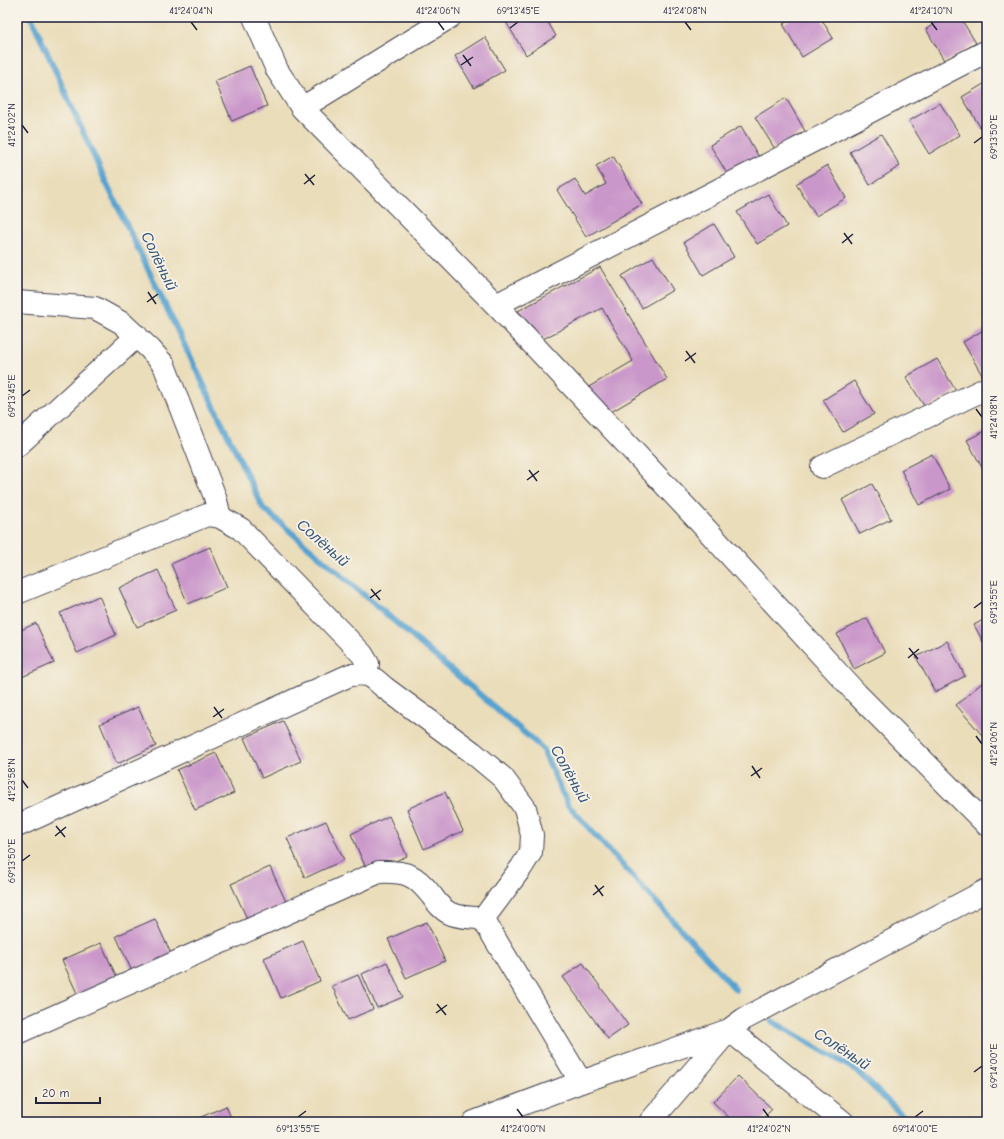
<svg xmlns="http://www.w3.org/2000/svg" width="1004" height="1139" viewBox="0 0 1004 1139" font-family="'Comic Neue',sans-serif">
<rect width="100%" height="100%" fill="#f7f3e8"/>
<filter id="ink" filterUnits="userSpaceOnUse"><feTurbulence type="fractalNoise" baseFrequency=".025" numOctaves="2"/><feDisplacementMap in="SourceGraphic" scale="8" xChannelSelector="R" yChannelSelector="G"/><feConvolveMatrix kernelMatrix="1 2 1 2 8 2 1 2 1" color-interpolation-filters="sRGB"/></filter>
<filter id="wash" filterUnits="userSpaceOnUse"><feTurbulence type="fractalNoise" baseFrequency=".012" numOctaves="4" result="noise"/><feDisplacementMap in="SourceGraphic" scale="16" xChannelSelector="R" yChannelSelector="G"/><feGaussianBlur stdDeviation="0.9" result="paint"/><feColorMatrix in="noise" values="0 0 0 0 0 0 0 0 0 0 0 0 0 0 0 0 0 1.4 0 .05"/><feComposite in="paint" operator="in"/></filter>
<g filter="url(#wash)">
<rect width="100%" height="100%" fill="#eaddba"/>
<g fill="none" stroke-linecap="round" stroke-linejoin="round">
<path stroke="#57a2cf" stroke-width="6" d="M31 17 104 178 263 508 542 748 568 805 736 990
M772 1021 857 1071 909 1122"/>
</g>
<g id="blocks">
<path fill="#ca97ca" d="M515 17H545L556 36 526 55 506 22Z
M795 17H820L833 38 802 57 783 24Z
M946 17H960L976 43 945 62 926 29Z
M485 37 505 70 474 88 455 56Z
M250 66 267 106 232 121 215 81Z
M987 82V126L982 130 962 97Z
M786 98 805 131 775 149 755 117Z
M940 103 960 135 929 154 909 121Z
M741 126 760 159 729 177 710 145Z
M881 134 900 166 870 185 850 152Z
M613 156 642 204 586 237 557 190 575 179 585 196 606 184 596 166Z
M827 165 846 198 816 216 796 184Z
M768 194 787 226 757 244 737 212Z
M714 224 734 257 703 275 684 242Z
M653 257 673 290 642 308 622 276Z
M600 267 667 379 611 412 587 388 633 361 602 308 543 339 518 311Z
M987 328V372L982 375 963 342Z
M937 359 956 391 926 409 906 377Z
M854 381 874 414 843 432 823 400Z
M987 430V474L986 475 967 440Z
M932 454 950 489 919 505 901 470Z
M872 484 891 519 860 534 842 500Z
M210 547 227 587 188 604 171 564Z
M158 570 176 610 137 627 119 588Z
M99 596 116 635 77 653 60 613Z
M867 618 885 653 854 669 837 634Z
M987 618V649L974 625Z
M36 623 54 663 17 679V632Z
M947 641 965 676 935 692 916 657Z
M983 682 987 686V731L982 735 956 705Z
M138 707 156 746 117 764 100 724Z
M283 721 301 761 262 778 244 738Z
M216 753 234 793 195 810 177 770Z
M445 792 463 831 424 849 407 809Z
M389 816 407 856 368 873 351 834Z
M326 821 344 860 305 878 287 838Z
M270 867 288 906 249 923 231 884Z
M155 919 173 958 134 976 116 936Z
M427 922 445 961 406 978 388 939Z
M303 941 320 981 281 998 264 958Z
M101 943 119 982 80 1000 62 960Z
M387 962 403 997 377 1008 362 974Z
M583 963 628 1025 608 1039 563 977Z
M358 975 373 1009 348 1020 332 986Z
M738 1076 772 1109 760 1122H734L713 1102Z
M226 1106 233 1122H190Z"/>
</g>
</g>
<g filter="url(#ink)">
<use href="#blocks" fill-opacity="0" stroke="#403e4e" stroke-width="1"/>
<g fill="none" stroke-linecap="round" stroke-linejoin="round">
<g stroke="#403e4e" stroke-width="24">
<path id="minor" d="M254 17 277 70 302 108 496 305 695 517 857 694 987 825
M302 108 450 17
M17 302 95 308 122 323 150 349 164 365 215 497 220 517
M496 305 987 51
M17 446 137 336
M822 467 987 388
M17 593 207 515 220 517 241 529 362 654 368 664 365 673
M17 826 350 675C370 673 370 675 385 688L472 752 503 778 525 808 532 835 531 852 521 868 483 919
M17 1033 379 872C406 871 415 874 432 896 436 902 442 909 449 913 459 918 472 917 483 919L581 1082
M474 1122 581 1082 729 1030 744 1019 987 890
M650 1122 729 1030 843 1122"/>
</g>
<use href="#minor" stroke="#fff" stroke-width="22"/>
</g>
</g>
<path fill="none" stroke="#22223b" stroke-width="1.5" d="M191 22 197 30M438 22 444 30M685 22 691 30M931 22 937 30M510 28 518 22M463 55 471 66M461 65 473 57M22 125 28 133M974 143 982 137M305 174 314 185M304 184 315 175M844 233 852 244M842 243 853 234M148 292 156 304M147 302 158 294M686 351 695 363M685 361 696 353M22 396 30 390M976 409 982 417M529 470 537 481M527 480 539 471M371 589 380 600M370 598 381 590M974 608 982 602M909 648 918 659M908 658 919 649M214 707 222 718M213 717 224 709M976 736 982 744M752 766 760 778M751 776 762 768M22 780 28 788M56 826 65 837M55 836 66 827M22 861 30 855M595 885 603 896M593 895 604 886M437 1004 446 1015M436 1013 447 1005M974 1072 982 1066M517 1109 523 1117M763 1109 769 1117M298 1117 306 1111M915 1117 923 1111"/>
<g text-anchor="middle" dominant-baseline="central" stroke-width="3.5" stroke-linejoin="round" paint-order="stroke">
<g font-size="15" font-style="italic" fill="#375576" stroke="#f7f3e8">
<text transform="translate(159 261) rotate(64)">Солёный</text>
<text transform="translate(323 543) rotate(41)">Солёный</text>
<text transform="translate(570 774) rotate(61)">Солёный</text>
<text transform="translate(842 1049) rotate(33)">Солёный</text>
</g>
</g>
<rect width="1004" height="1139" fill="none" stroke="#f7f3e8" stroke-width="44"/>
<path d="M36 1097v6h64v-6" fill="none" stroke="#22223b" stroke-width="2"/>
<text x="42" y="1097" font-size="12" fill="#22223b" stroke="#f7f3e8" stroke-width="3" paint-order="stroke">20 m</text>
<rect x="22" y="22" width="960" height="1095" fill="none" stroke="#22223b" stroke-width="1.5"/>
<g font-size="10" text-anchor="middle" fill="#22223b">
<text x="191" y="14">41°24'04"N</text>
<text x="438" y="14">41°24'06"N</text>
<text x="518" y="14">69°13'45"E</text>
<text x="685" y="14">41°24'08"N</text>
<text x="931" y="14">41°24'10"N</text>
<text transform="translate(11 125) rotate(-90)" y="4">41°24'02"N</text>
<text transform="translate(993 137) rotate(-90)" y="4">69°13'50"E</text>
<text transform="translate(11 396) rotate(-90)" y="4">69°13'45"E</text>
<text transform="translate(993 417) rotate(-90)" y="4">41°24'08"N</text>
<text transform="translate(993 602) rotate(-90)" y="4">69°13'55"E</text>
<text transform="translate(993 744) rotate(-90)" y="4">41°24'06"N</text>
<text transform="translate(11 780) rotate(-90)" y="4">41°23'58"N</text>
<text transform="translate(11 861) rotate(-90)" y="4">69°13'50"E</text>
<text transform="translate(993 1066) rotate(-90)" y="4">69°14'00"E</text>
<text x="298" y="1132">69°13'55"E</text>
<text x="523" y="1132">41°24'00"N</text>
<text x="769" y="1132">41°24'02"N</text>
<text x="915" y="1132">69°14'00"E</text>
</g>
</svg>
